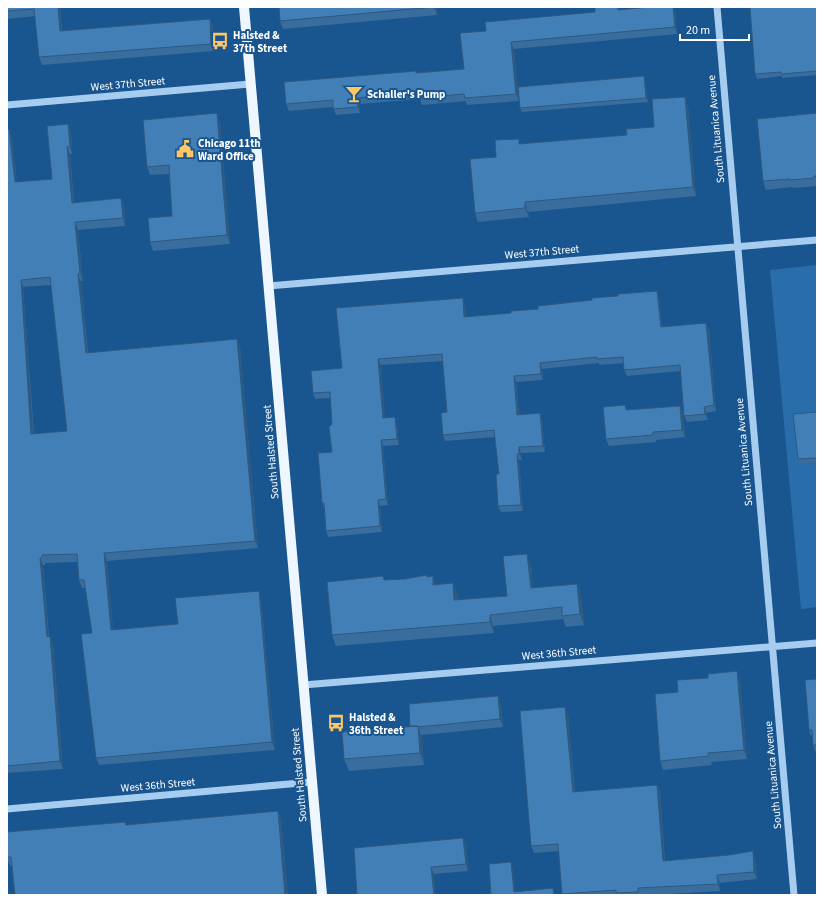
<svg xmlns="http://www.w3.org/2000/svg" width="824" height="902" viewBox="0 0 824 902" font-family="'Source Sans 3',sans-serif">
<rect width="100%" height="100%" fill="#19558f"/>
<path fill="#296eab" d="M817 265V607L801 609 770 270Z"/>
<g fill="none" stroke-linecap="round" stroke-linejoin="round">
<path stroke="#a6cdef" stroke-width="7" d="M717 7 794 895
M7 105 250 84
M268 286 817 240
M303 685 817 643
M7 809 312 782"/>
<path stroke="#eef6ff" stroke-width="10" d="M244 7 322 895"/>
</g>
<path fill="#396d9d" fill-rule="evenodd" d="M7 7H60L62 31 210 19 213 27 214 51 42 65 39 57 35 16 7 19Z
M437 7V15L283 29 280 21Z
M595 7H619V10L675 12 677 34 514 49 519 101 467 105 466 101 422 105 420 99 360 104V113L336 115 333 107 289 111 286 104 417 73 464 69 486 31 595 12Z
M817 7V75L782 78V76L757 79 755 74Z
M645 80 648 102 522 112 520 108Z
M685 97 688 107 696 196 528 212 529 217 478 222 475 213 496 157 521 144 627 135 654 127Z
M817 113V186L793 188 792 187 766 190 763 181Z
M220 121 230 244 153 251 150 242 172 216 169 174 150 175 147 167Z
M68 124 71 132 72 154H70L74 203 121 198 124 206 125 226 78 230 83 281H81L88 353 237 339 240 347 258 548 107 561 113 630 178 624 261 598 275 750 99 765 96 758 92 633 86 588H82L79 580 78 562 45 563V565H43L49 636H50L53 644 63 769 7 773V129H9L12 137 17 182 52 179ZM51 285 67 431 34 434 23 287Z
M659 297 662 327 709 329 716 411 706 413 708 420 687 422 684 416 681 371 627 376 624 370V363L599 365V363L542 369 543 380 516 382 519 415 542 419 545 452 521 453 522 460H519L523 511 501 512 498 506 499 474 495 437 445 441 443 435 447 412 443 361 381 365 385 418 397 423 399 445 383 446 388 505 380 506 382 532 328 537 326 531 324 509 322 503 332 452V424L330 398 315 399 313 393 342 368 465 304 466 317 511 313 538 309Z
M625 405 627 410 680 406 683 413 685 437 656 440V442L609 446 606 439Z
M817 412V462L800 464 798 459Z
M531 565 533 588 577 584 581 595 584 625 566 627 563 619 493 626 494 633 336 646 332 635 383 576 384 580 405 579 427 575V577L433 576 436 585 457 594 458 600 507 596Z
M817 679V751H815L813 745V736H811L809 730Z
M740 680 747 759 711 762 712 765 663 770 660 761 678 692Z
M501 704 503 727 421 735 422 738 424 765 349 771 344 759 410 726Z
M568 714 575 792 657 785 660 792 665 861 755 858 757 879 720 883V891L653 895H563L559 851 534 853 531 846Z
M278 811 281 820 288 895H15L12 866H10L7 858V832L127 825Z
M466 845 468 871 434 874 357 895Z"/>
<path fill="#2e5980" d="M58 7H60L62 39 60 31Z
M434 7H437V15Z
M673 7 675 12 677 34 675 27Z
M210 19 213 27 214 51 211 44Z
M511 42 514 49 519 101 516 94Z
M644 76 645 80 648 102 646 98Z
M685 97 688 107 696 196 693 187Z
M357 98 360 104V113L358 107Z
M217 113 220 121 230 244 227 235Z
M68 124 71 132 72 154 70 146Z
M9 129 12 137 18 189 15 182Z
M67 147 70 154 74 211 72 203Z
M121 198 124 206 125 226 123 218Z
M525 202 528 212 529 217 525 208Z
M75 222 78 230 83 281 80 273Z
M78 274 81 281 88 361 86 353Z
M21 280 23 287 34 442 31 434Z
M657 291 659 297 663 333 661 327Z
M463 298 465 304 466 323 464 317Z
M706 323 709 329 716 411 714 405Z
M237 339 240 347 258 548 255 541Z
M378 359 381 365 386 424 383 418Z
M540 363 542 369 543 380 541 374Z
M514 376 516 382 519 421 517 415Z
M680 406 683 413 685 437 682 430Z
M704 407 706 413 708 420 705 414Z
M540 413 542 419 545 452 543 446Z
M395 417 397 423 399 445 397 439Z
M381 440 383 446 388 505 386 499Z
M519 447 521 453 522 460 519 454Z
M517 454 519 460 523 511 521 505Z
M378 500 380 506 382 532 380 526Z
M104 553 107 561 114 637 111 630Z
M527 554 531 565 535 599 531 588Z
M40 558 43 565 49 644 47 637Z
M433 576 437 587 433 585Z
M453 583 457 594 458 611 454 600Z
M577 584 581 595 584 625 580 614Z
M259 591 261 598 275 750 272 742Z
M490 615 493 626 494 633 490 622Z
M50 636 53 644 63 769 60 761Z
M737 671 740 680 747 759 744 750Z
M498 696 501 704 503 727 500 719Z
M565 707 568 714 575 799 573 792Z
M418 726 422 738 424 765 420 753Z
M657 785 660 792 665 868 663 861Z
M278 811 281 820 288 895H285Z
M463 838 466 845 468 871 466 864Z
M753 851 755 858 757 879 754 872Z
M511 862 513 869 516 895 514 892Z
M431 867 434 874 436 895H434Z
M717 875 720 883V891L718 884Z"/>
<path fill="#427fb7" stroke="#2e5980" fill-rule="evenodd" d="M7 7H58L60 31 210 19 211 44 39 57 34 9 7 11Z
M279 7H434L280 21Z
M595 7H617L618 10 650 7H673L675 27 511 42 516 94 465 98 464 94 420 98 419 92 357 98 358 107 333 109V100L286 104 284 82 416 71V73L464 69 460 33 486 31 485 22 595 12Z
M750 7H817V71L781 74V72L755 74Z
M644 76 646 98 520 108 518 87Z
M685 97 693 187 525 202V208L475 213 470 159 496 157 495 140 519 139V144L627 135 626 129 654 127 652 99Z
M217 113 227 235 150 242 148 218 172 216 169 165 147 167 143 120Z
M817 113V176H814V178L790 180V179L763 181 757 119Z
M68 124 70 146 67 147 72 203 121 198 123 218 75 222 80 273 78 274 86 353 237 339 255 541 104 553 111 630 178 624 175 598 259 591 272 742 96 758 81 634 92 633 84 580H79L77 554 42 555V557L40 558 47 637 50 636 60 761 7 766V129H9L15 182 52 179 47 126ZM50 277 67 431 31 434 21 280Z
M657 291 661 327 706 323 714 405 704 407 705 414 684 416 680 365 624 370 623 357 597 359V357L540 363 541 374 514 376 517 415 540 413 543 446 519 447V454H517L521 505 498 506 496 474H499L494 430 443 435 441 413 447 412 442 354 378 359 383 418 395 417 397 439 381 440 386 499 378 500 380 526 326 531 324 503H322L318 453 332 452 329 427 332 424 330 392 313 393 311 371 342 368 336 308 463 298 464 317 511 313V311L538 309V306L592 300V298L618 296V294Z
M625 405 626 410 680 406 682 430 653 432V435L606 439 603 407Z
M817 412V458L798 459 793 414Z
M527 554 531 588 577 584 580 614 562 616V607L490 615V622L332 635 327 582 383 576 384 580 405 579 427 575V577L433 576V585L453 583 454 600 507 596 503 556Z
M737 671 744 750 708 753 709 756 660 761 655 694 678 692 677 680 708 678V674Z
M817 679V745H813L812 730H809L805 680Z
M498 696 500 719 418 727V726H410L409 704Z
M565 707 573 792 657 785 663 861 729 855 753 851 754 872 717 875 718 884 638 888V892L616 893V890L562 894 558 844 531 846 520 711Z
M418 726 420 753 344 759 342 732Z
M278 811 285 895H15L11 857H7V832L125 822 126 825Z
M463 838 466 864 431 867 434 895H357L354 848Z
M511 862 514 892 553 888 554 895H491L489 864Z"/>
<defs>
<g id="bus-bare" transform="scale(1.38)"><path d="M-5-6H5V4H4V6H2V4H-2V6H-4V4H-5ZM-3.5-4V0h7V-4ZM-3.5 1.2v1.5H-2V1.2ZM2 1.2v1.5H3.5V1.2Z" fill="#ffc664" stroke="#19558f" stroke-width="2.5" paint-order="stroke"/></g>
<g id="bar-bare" transform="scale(1.38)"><path d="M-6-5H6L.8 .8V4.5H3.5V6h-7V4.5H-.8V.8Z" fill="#ffc664" stroke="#19558f" stroke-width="2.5" paint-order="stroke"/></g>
<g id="civic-bare" transform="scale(1.38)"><path d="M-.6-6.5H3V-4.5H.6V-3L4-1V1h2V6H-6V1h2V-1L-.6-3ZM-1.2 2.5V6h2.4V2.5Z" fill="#ffc664" stroke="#19558f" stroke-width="2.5" paint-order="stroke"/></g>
</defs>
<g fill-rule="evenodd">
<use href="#bus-bare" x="220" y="41"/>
<use href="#bar-bare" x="354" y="94"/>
<use href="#civic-bare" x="185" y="149"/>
<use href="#bus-bare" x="336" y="723"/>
</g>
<g text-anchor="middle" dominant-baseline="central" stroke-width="4" stroke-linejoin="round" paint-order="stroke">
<g font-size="11" font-weight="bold" fill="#fff" stroke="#19558f" text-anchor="start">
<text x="233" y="35">Halsted &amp;<tspan x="233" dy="13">37th Street</tspan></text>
<text x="367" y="94">Schaller's Pump</text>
<text x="198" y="143">Chicago 11th<tspan x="198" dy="13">Ward Office</tspan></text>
<text x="349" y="717">Halsted &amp;<tspan x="349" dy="13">36th Street</tspan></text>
</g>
<g font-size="11" fill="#fff" stroke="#19558f">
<text transform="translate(128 84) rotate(-5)">West 37th Street</text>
<text transform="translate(716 129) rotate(-95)">South Lituanica Avenue</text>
<text transform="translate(542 252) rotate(-5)">West 37th Street</text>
<text transform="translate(271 452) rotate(-95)">South Halsted Street</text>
<text transform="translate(744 452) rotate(-95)">South Lituanica Avenue</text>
<text transform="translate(559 653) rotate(-5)">West 36th Street</text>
<text transform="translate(299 775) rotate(-95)">South Halsted Street</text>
<text transform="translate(773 775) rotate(-95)">South Lituanica Avenue</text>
<text transform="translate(158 785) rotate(-5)">West 36th Street</text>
</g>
</g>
<rect width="824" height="902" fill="none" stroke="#ffffff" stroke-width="16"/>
<path d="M680 34v6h69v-6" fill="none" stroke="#ffffff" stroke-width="2"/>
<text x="686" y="34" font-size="12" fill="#ffffff" stroke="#19558f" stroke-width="3" paint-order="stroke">20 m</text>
</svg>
